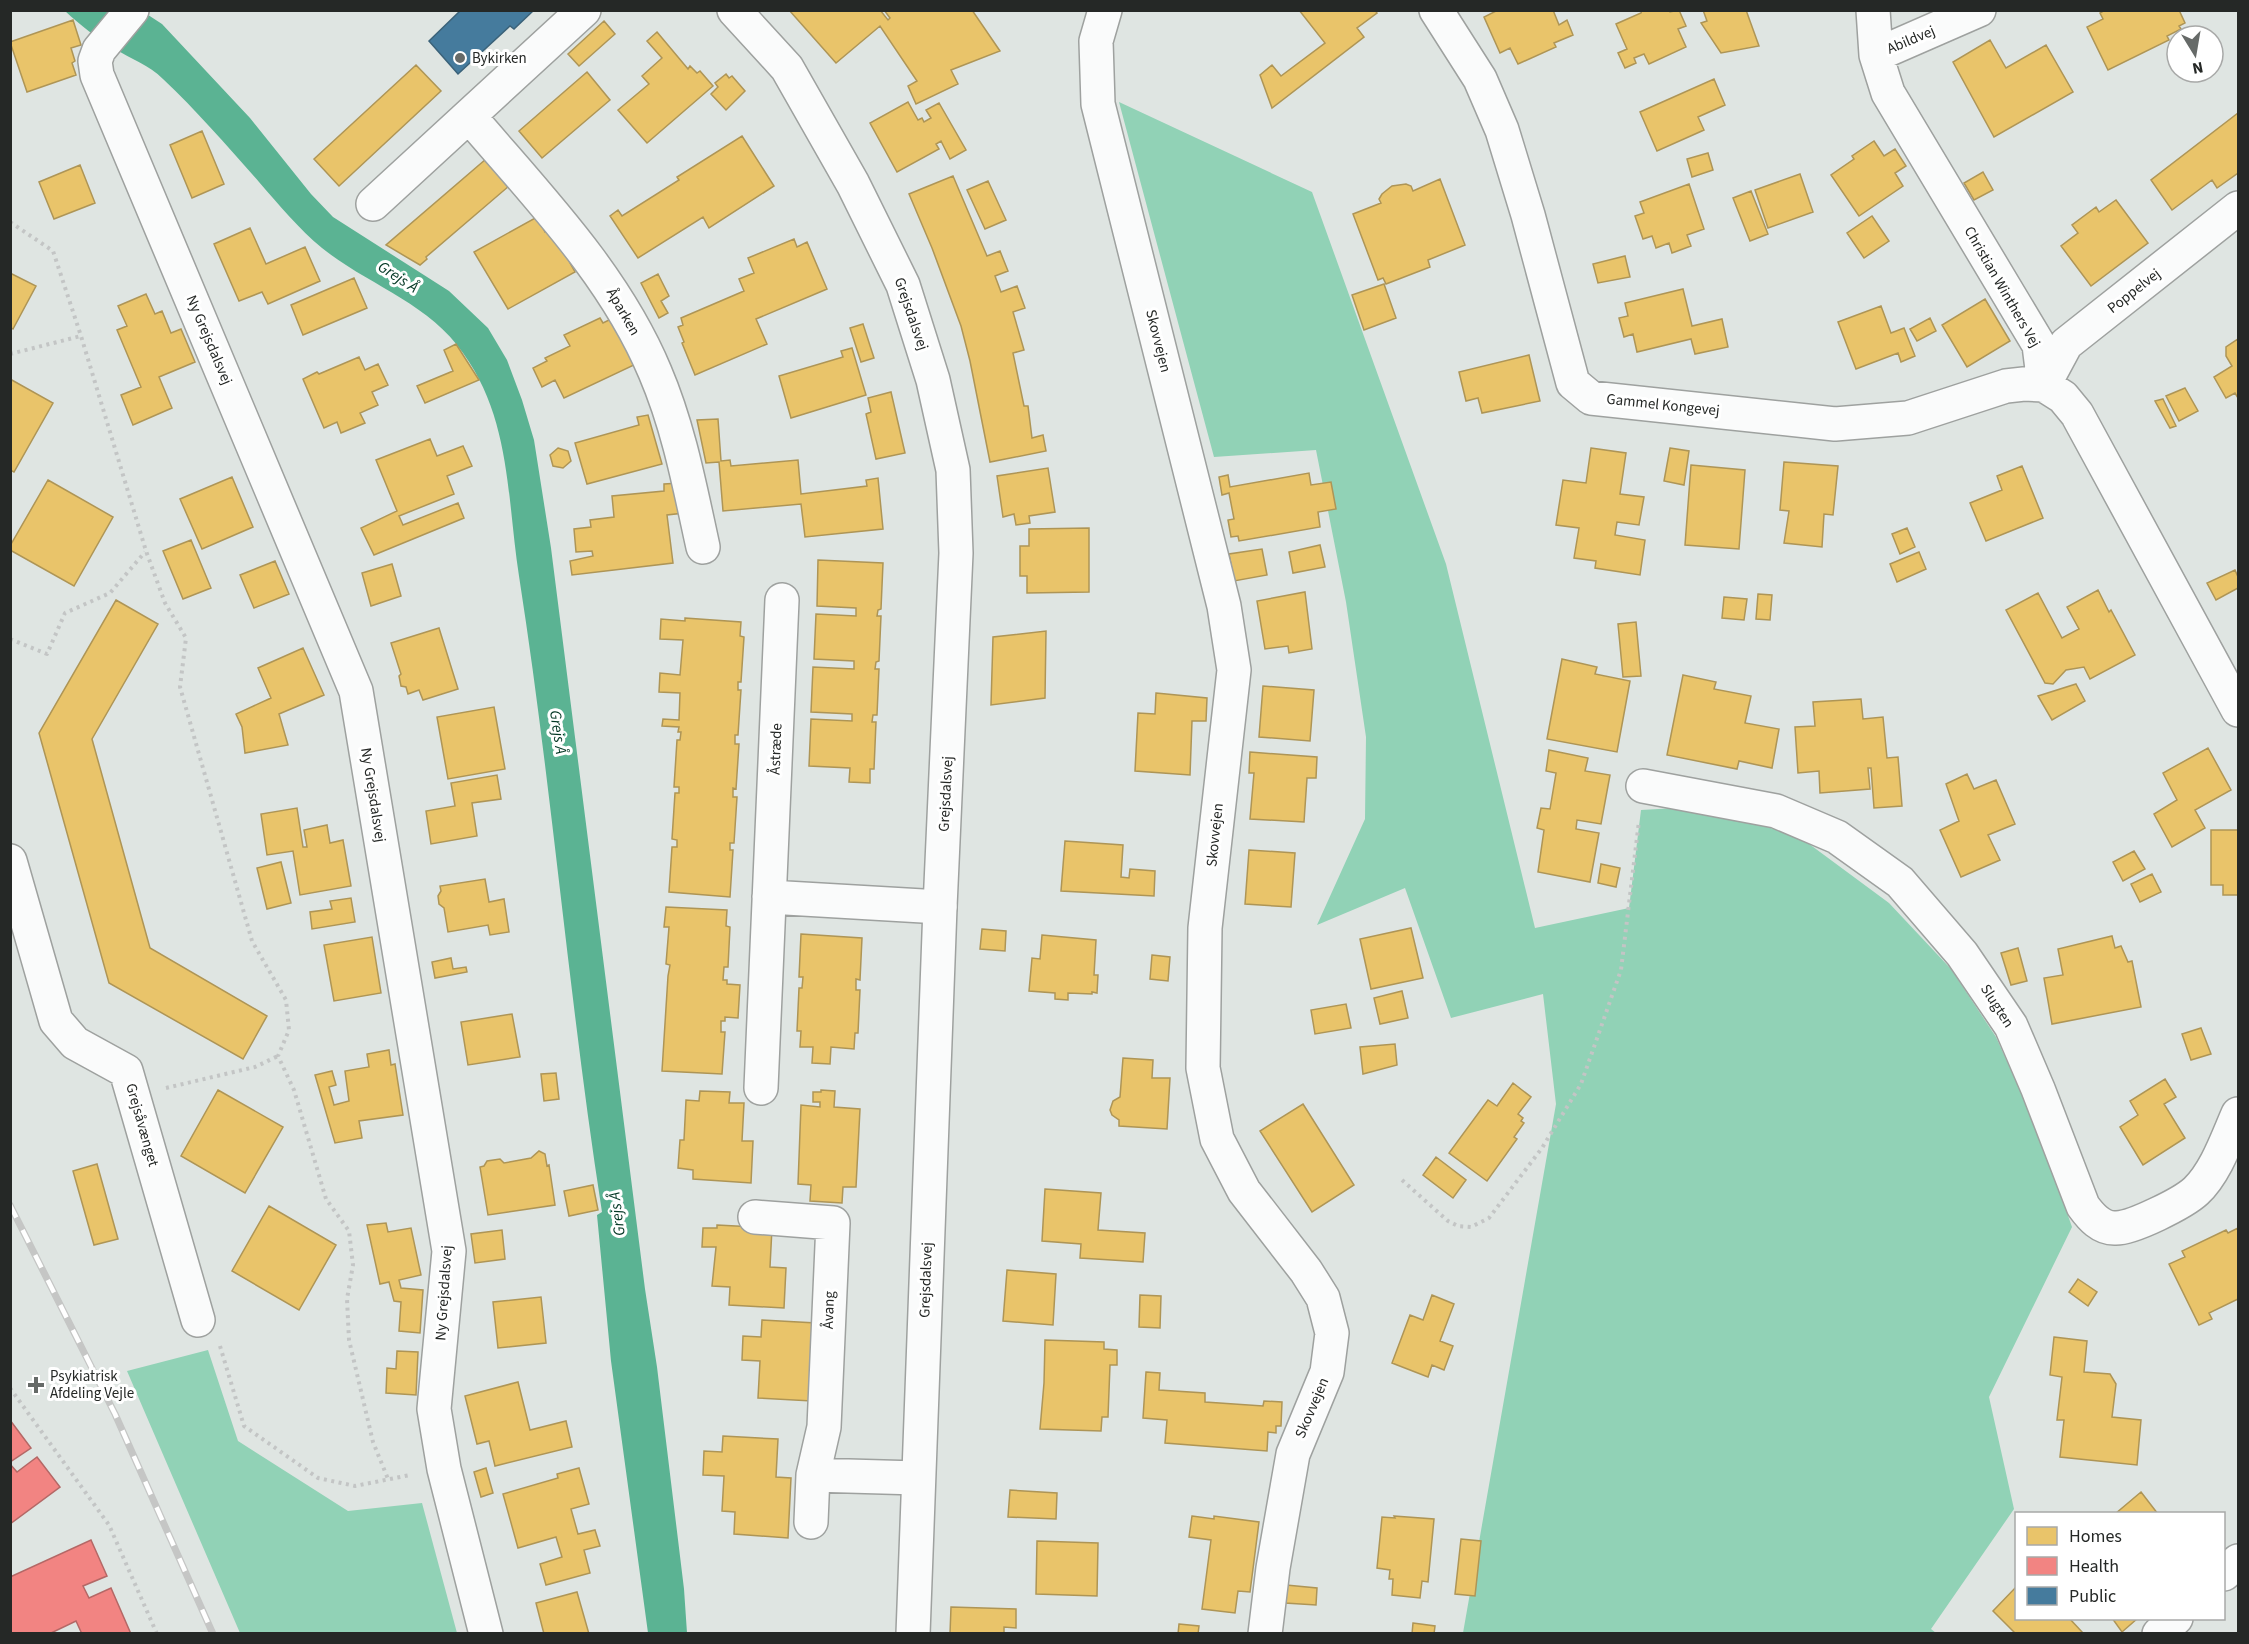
<svg xmlns="http://www.w3.org/2000/svg" width="2249" height="1644" viewBox="0 0 2249 1644" font-family="'Source Sans 3',sans-serif">
<rect width="100%" height="100%" fill="#dfe5e2"/>
<path fill="#91d2b6" d="M1119 102 1312 192 1446 564 1535 928 1629 908 1641 810 1694 807 1797 835 1889 903 1951 969 1996 1037 2038 1130 2072 1227 1989 1397 2014 1509 1931 1629 1936 1633H1463L1556 1104 1543 994 1451 1018 1405 888 1317 925 1365 819 1366 737 1346 602 1316 450 1214 457Z
M208 1350 238 1441 348 1511 422 1503 457 1633H240L127 1371Z"/>
<path fill="#5bb393" d="M65 11H142L162 24 250 118 311 194 333 217 449 291 488 328 507 360 522 400 534 440 551 548 645 1289 657 1367 684 1589 687 1633H648L611 1361 597 1215 602 1212C569 1001 552 787 519 576 507 499 511 419 463 353 429 303 368 285 322 248 299 229 279 205 259 182 228 147 197 111 163 79 149 65 131 59 115 49 97 38 80 25 65 11Z"/>
<path fill="#e9c46a" stroke="#ae9556" stroke-width="1.5" d="M789 10H880L888 20 890 18 884 10H972L1000 51 951 70 958 84 916 104 908 86 917 81 880 26 836 63Z
M1299 10H1375L1377 13 1357 28 1364 37 1272 108 1260 75 1272 65 1281 76 1325 43Z
M1498 10H1553L1559 25 1567 20 1573 35 1554 43 1556 47 1518 64 1510 48 1500 53 1484 17Z
M1642 10H1669L1670 12 1679 10 1686 26 1678 29 1686 47 1649 64 1644 54 1634 58 1636 63 1625 68 1618 53 1627 49 1616 24 1641 13Z
M1703 10H1746L1759 46 1721 53 1701 23 1707 21Z
M2105 10H2179L2185 23 2179 26 2181 29 2167 36 2169 40 2108 70 2087 27 2103 19 2100 13Z
M73 20 81 45 71 48 75 61 72 63 76 75 27 92 10 42Z
M604 21 615 34 579 66 568 54Z
M657 32 688 69 690 66 697 73 700 71 713 86 647 143 618 110 649 84 642 76 662 58 647 41Z
M1990 40 2006 68 2046 45 2073 92 1994 137 1953 62Z
M416 65 441 91 339 186 314 159Z
M587 72 610 100 542 158 519 131Z
M726 74 729 78 732 76 745 91 726 110 711 94 718 87 715 83Z
M1714 79 1725 105 1698 117 1704 130 1657 151 1640 112Z
M908 102 918 120 922 118 924 122 931 118 926 110 939 103 966 150 950 159 941 141 936 144 939 149 897 172 870 123Z
M2238 113V173L2217 188 2212 180 2172 210 2151 180Z
M202 131 224 184 192 198 170 145Z
M742 136 774 186 709 228 703 217 638 258 610 216 618 210 622 216 679 180 677 177Z
M1874 141 1884 156 1895 149 1906 166 1895 173 1903 186 1859 216 1831 175 1854 159 1852 156Z
M493 153 516 180 426 257 427 259 420 265 386 245Z
M1708 153 1713 170 1692 177 1687 159Z
M80 165 95 203 54 219 39 182Z
M1983 172 1993 190 1974 200 1964 183Z
M1800 174 1813 212 1768 228 1755 190Z
M953 176 987 256 1000 251 1008 271 995 276 1001 292 1017 286 1025 308 1013 312 1024 350 1013 353 1024 406H1028L1032 438 1043 435 1046 451 990 462 970 361 961 326 932 248 909 194Z
M1440 179 1465 245 1428 260 1430 267 1386 284 1383 278 1378 280 1353 214 1381 203 1379 199 1382 194 1392 186 1406 184 1411 186 1413 191Z
M988 181 1006 220 985 229 967 190Z
M1689 184 1704 229 1687 235 1691 246 1672 253 1669 243 1656 248 1652 236 1643 239 1635 216 1644 213 1640 202Z
M1751 191 1768 234 1750 241 1733 198Z
M2116 200 2148 243 2091 286 2061 246 2078 233 2072 225 2096 207 2099 212Z
M1872 216 1889 241 1864 258 1847 233Z
M537 217 545 232 551 228 575 272 508 309 474 252Z
M250 228 266 264 305 247 320 281 268 304 262 292 239 301 214 244Z
M794 239 797 247 807 242 827 289 756 319 767 344 695 375 682 343 684 342 678 327 683 325 681 318 744 291 739 279 754 273 748 258Z
M1625 256 1630 277 1598 283 1593 264Z
M10 273 36 286 13 329 10 327Z
M658 274 669 296 661 301 668 313 659 318 641 283Z
M354 278 367 308 303 335 291 305Z
M1384 284 1396 318 1364 330 1352 295Z
M1683 289 1692 326 1722 319 1728 347 1695 354 1691 339 1637 352 1633 334 1624 337 1619 318 1628 316 1625 303Z
M146 294 155 314 162 311 171 333 181 329 195 362 159 377 172 408 133 425 121 395 141 387 117 330 127 326 118 306Z
M1985 299 2010 341 1967 367 1942 325Z
M1881 306 1891 333 1904 328 1915 356 1901 362 1898 353 1856 369 1838 322Z
M600 318 603 323 611 319 634 365 564 398 555 380 542 387 533 368 547 361 545 358 570 346 564 335Z
M1930 318 1936 331 1917 341 1910 329Z
M863 324 874 358 861 362 850 328Z
M2238 339V398L2235 393 2226 398 2214 377 2232 366 2226 356V347Z
M456 344 479 380 425 403 417 386 453 371 444 350Z
M852 348 866 395 791 418 779 376 843 357 841 351Z
M1529 355 1540 401 1482 413 1478 398 1466 401 1459 372Z
M359 357 365 370 378 364 388 385 372 392 378 405 360 413 365 423 341 433 337 422 324 428 303 379 317 372 319 374Z
M10 379 53 403 14 472 10 470Z
M2185 388 2198 411 2179 421 2166 396Z
M891 392 905 453 876 459 866 414 871 412 868 398Z
M2163 399 2176 426 2170 428 2155 401Z
M648 415 662 464 587 484 575 443 639 425 637 417Z
M718 419 721 461 730 460 731 466 798 460 801 494 867 486 866 480 878 478 883 529 805 537 801 504 723 511 719 462 706 463 697 420Z
M430 439 437 456 463 446 472 466 447 476 454 494 399 516 403 525 458 503 464 518 374 555 361 528 397 511 376 460Z
M558 448 568 451 571 461 563 468 553 466 550 455Z
M1591 448 1626 453 1620 494 1644 497 1639 525 1617 522 1615 535 1645 540 1640 575 1595 568 1596 561 1574 558 1579 528 1556 525 1563 480 1586 483Z
M1670 448 1689 451 1684 485 1664 481Z
M1784 462 1838 466 1833 515 1824 514 1822 547 1784 543 1789 511 1780 510Z
M1691 465 1745 470 1739 549 1685 545Z
M2022 466 2043 518 1986 541 1970 503 2002 490 1997 476Z
M1048 468 1055 512 1029 516 1030 523 1016 525 1014 514 1003 517 997 476Z
M1309 473 1311 485 1331 482 1336 509 1318 512 1320 527 1239 541 1238 536 1231 537 1228 520 1234 519 1229 493 1222 495 1219 477 1228 475 1230 487Z
M232 477 253 527 202 549 180 499Z
M48 480 113 517 74 586 10 550V546Z
M680 483 684 513 667 515 673 563 572 575 570 561 593 556 592 551 576 552 574 529 591 527 590 520 614 517 612 496 664 491V484Z
M1089 528V592L1027 593V576H1020V546H1029V529Z
M1907 528 1915 547 1900 554 1892 534Z
M191 540 211 588 183 599 163 551Z
M1320 545 1325 567 1293 573 1289 552Z
M1262 549 1267 575 1234 581 1229 554Z
M1919 552 1926 569 1897 582 1890 564Z
M818 560 883 563 881 609 878 610 877 616H881L879 661 876 662 875 669H879L877 715H873L872 722H876L874 769H870V783L849 782 850 768 809 766 811 719 852 721V714L811 712 813 667 854 669V661L814 659 816 614 856 616V608L817 606Z
M275 561 289 594 254 608 240 575Z
M392 564 401 596 371 606 362 573Z
M2235 570 2238 577V588L2216 600 2207 583Z
M2098 590 2109 612 2111 610 2135 655 2090 679 2084 667 2066 670 2053 684 2045 683 2006 610 2038 593 2062 638 2079 629 2067 607Z
M1305 592 1312 649 1289 653 1288 646 1265 649 1257 601Z
M1758 594 1772 595 1770 620 1756 619Z
M1724 597 1747 599 1744 620 1722 618Z
M116 600 158 624 92 739 150 948 267 1016 243 1059 109 983 39 733Z
M685 618 741 622 740 636 744 637 741 682H738V690H741L738 735H735V744H739L736 789 733 788V797H737L734 843H730V850H733L730 897 669 892 672 847H677V840L672 839 675 793H679V787H674L677 740H680L681 732H678L679 727 662 726 663 719 679 720 680 693 659 692 660 673 680 675 683 640 660 639 661 619 685 621Z
M1636 622 1641 676 1623 677 1618 624Z
M439 628 458 689 423 700 419 690 408 694 406 687 401 686 399 676 401 674 391 643Z
M1046 631 1045 698 991 705 993 637Z
M303 648 324 695 279 714 288 745 245 753 242 727 236 714 271 698 258 668Z
M1562 659 1597 667 1595 674 1630 681 1617 752 1547 739Z
M1683 675 1716 682 1714 689 1751 696 1745 723 1779 729 1772 768 1739 761 1737 769 1667 755Z
M2076 684 2085 701 2052 720 2038 696Z
M1263 686 1314 690 1310 741 1259 737Z
M1156 693 1207 698 1206 721H1192L1190 775 1135 771 1138 713 1155 714Z
M1861 699 1863 719 1883 717 1887 758 1898 757 1902 806 1874 808 1871 768H1868L1870 789 1820 793 1819 771 1798 773 1795 727 1815 726 1813 702Z
M494 707 505 769 448 779 437 717Z
M2208 748 2231 790 2195 810 2205 828 2172 847 2154 814 2177 800 2163 773Z
M1549 750 1588 758 1585 771 1610 775 1601 824 1577 820 1576 829 1599 833 1590 882 1538 872 1544 830 1537 828 1541 808 1550 809 1556 773 1546 771Z
M1250 752 1317 757 1316 778H1307L1304 822 1250 819 1254 773H1249Z
M1967 774 1974 789 1996 780 2015 824 1988 835 2000 860 1961 877 1940 830 1959 821 1946 784Z
M497 775 501 799 472 803 477 836 431 844 426 811 455 806 451 783Z
M297 808 303 847H307L304 830 327 825 330 843 343 840 351 886 300 895 293 851 267 855 261 814Z
M2211 830H2238V895H2223V885H2211Z
M1065 841 1123 845 1121 877 1129 878 1130 869 1155 871 1154 896 1061 891Z
M1249 850 1295 853 1291 907 1245 904Z
M2134 851 2145 869 2123 881 2113 862Z
M281 862 291 903 267 909 257 868Z
M1601 864 1620 868 1616 887 1598 883Z
M2152 874 2161 892 2140 902 2131 884Z
M485 879 489 902 504 899 509 932 490 935 488 925 448 932 444 908 439 904 438 896 441 891 440 886Z
M351 898 355 922 312 929 310 912 332 909 330 901Z
M666 907 727 910 726 926 730 927 728 967H724L723 980H727V984L740 985 738 1018 725 1017V1021H721V1032H725L722 1074 662 1071 668 976 670 965 666 964 669 927H664Z
M1411 928 1423 978 1371 989 1360 939Z
M982 929 1006 931 1005 951 980 949Z
M801 934 862 938 860 980 856 979V990H860L858 1033H855L854 1049 831 1047 830 1064 812 1063 813 1047H800L801 1031H797L799 988H802L803 977H799Z
M1042 935 1096 940 1094 975H1098L1097 993 1092 992V994L1068 993V1000L1055 999V993L1029 991 1032 958 1040 959Z
M2112 936 2115 948 2121 946 2128 962 2132 961 2141 1007 2052 1024 2044 978 2063 975 2058 949Z
M372 937 381 993 334 1001 324 945Z
M2018 948 2027 981 2011 985 2001 953Z
M1152 955 1170 957 1168 981 1150 979Z
M451 958 453 969 466 967 467 972 435 978 432 962Z
M1402 991 1408 1018 1380 1024 1374 998Z
M1346 1004 1351 1028 1315 1034 1311 1010Z
M512 1014 520 1057 468 1065 461 1022Z
M2201 1028 2211 1054 2191 1060 2182 1034Z
M1395 1044 1397 1065 1363 1074 1360 1047Z
M389 1050 391 1065 395 1064 403 1115 359 1121 362 1138 335 1143 315 1075 332 1071 336 1085 329 1087 334 1105 349 1101 345 1071 369 1067 367 1054Z
M1123 1058 1153 1060 1152 1078H1170L1167 1129 1119 1126V1120L1112 1115 1110 1110 1113 1101 1120 1097Z
M556 1073 559 1099 544 1101 541 1074Z
M2165 1079 2176 1097 2164 1104 2185 1138 2143 1165 2120 1127 2138 1115 2130 1101Z
M1513 1083 1531 1097 1518 1114 1523 1118 1521 1121 1524 1123 1514 1137 1517 1139 1487 1181 1449 1153 1488 1100 1497 1106Z
M218 1090 283 1127 245 1193 181 1156Z
M821 1090 835 1091 834 1107 860 1109 856 1187H843L842 1203 810 1201 811 1185 798 1184 801 1105 820 1107V1102H813V1092H821Z
M700 1091 730 1092 729 1103H744L742 1141H753L751 1183 693 1179V1170L678 1168 680 1140H684L686 1100 699 1101Z
M1303 1104 1354 1185 1312 1212 1260 1131Z
M539 1151 545 1154 547 1166 549 1165 555 1205 488 1215 480 1167 484 1166 487 1161 500 1159 504 1163 531 1158Z
M1436 1157 1466 1180 1453 1198 1423 1175Z
M97 1164 118 1239 94 1245 73 1171Z
M593 1185 598 1210 569 1216 564 1191Z
M1045 1189 1101 1193 1098 1230 1145 1233 1143 1262 1080 1258 1081 1244 1042 1241Z
M269 1206 336 1245 299 1310 232 1271Z
M386 1223 388 1232 411 1228 421 1275 399 1280 401 1288 423 1290 420 1333 399 1331 401 1302 394 1301 389 1282 380 1284 367 1225Z
M717 1225 772 1228 770 1267 786 1268 784 1308 729 1305 730 1287 712 1286 716 1247H702L703 1228H717Z
M2238 1228V1299L2209 1313 2212 1319 2199 1325 2169 1264 2185 1257 2182 1251 2226 1230 2228 1233Z
M502 1230 505 1259 475 1263 471 1234Z
M1007 1270 1056 1274 1053 1325 1003 1321Z
M2078 1279 2097 1292 2088 1306 2069 1292Z
M1140 1295 1161 1296 1160 1328 1139 1327Z
M1432 1295 1454 1304 1440 1341 1453 1346 1444 1370 1432 1365 1428 1377 1392 1363 1410 1315 1423 1320Z
M541 1297 546 1343 498 1348 493 1302Z
M762 1320 816 1323 812 1401 758 1398 760 1361 742 1360 743 1336 761 1337Z
M2054 1337 2087 1341 2084 1372 2110 1374 2116 1384 2112 1417 2141 1420 2137 1465 2060 1457 2064 1420H2057L2062 1377 2050 1375Z
M1045 1340 1104 1342V1349L1117 1350V1365H1110L1108 1417H1102L1101 1431 1040 1429 1044 1383Z
M397 1351 418 1352 416 1395 386 1393 387 1368 396 1369Z
M1146 1372 1160 1373 1159 1390 1205 1393V1402L1263 1406 1264 1401 1282 1402 1281 1426H1276V1433L1268 1432 1267 1451 1165 1443 1167 1420 1143 1418Z
M518 1382 530 1430 566 1421 572 1447 495 1466 489 1441 477 1444 465 1396Z
M723 1436 778 1439 776 1477 791 1478 788 1538 734 1534 735 1512 722 1511 724 1476 703 1475 704 1451 722 1452Z
M486 1468 493 1493 481 1497 474 1472Z
M579 1468 589 1504 571 1509 578 1534 595 1530 600 1546 584 1550 590 1573 546 1585 540 1564 562 1557 556 1537 518 1548 503 1494 558 1478 557 1474Z
M1010 1490 1057 1493 1056 1519 1008 1517Z
M2141 1492 2158 1514H2115Z
M1192 1516 1214 1519V1516L1259 1522 1250 1592 1238 1591 1235 1613 1202 1609 1211 1540 1189 1537Z
M1394 1516 1434 1519 1428 1582 1422 1581 1420 1598 1392 1595 1393 1579H1389L1390 1570 1377 1568 1382 1517 1395 1518Z
M1461 1539 1481 1541 1475 1596 1455 1594Z
M1037 1541 1098 1543 1097 1596 1036 1594Z
M1286 1585 1317 1588 1316 1605 1285 1603Z
M2016 1587V1618H2069L2083 1633 2016 1634 1993 1611Z
M577 1592 589 1634H544L536 1603Z
M951 1607 1016 1609V1628L1004 1627V1634H950Z
M2112 1618H2138L2122 1632Z
M1413 1623 1435 1626 1434 1634H1412Z
M1179 1624 1199 1626 1198 1634H1178Z"/>
<path fill="#f28482" stroke="#b46866" stroke-width="1.5" d="M10 1420 31 1448 10 1462Z
M37 1457 60 1487 10 1524V1464L17 1472Z
M91 1540 107 1576 83 1586 89 1598 111 1588 131 1634H82L76 1621 49 1634H10V1577Z"/>
<path fill="#457b9d" stroke="#3b6279" stroke-width="1.5" d="M461 10H534L514 29 510 26 458 74 429 41Z"/>
<g fill="none" stroke-linecap="round" stroke-linejoin="round">
<g stroke="#9ea19f" stroke-width="36">
<path id="minor" d="M132 10 99 50 95 61 97 75 356 691 449 1251 434 1409 444 1469 486 1634
M1105 10 1096 41 1098 104 1224 606 1234 670 1205 928 1203 1068 1217 1139 1244 1191 1306 1271 1323 1298 1332 1333 1327 1372 1293 1454 1273 1568 1265 1634
M1436 10 1480 79 1502 130 1528 215 1573 383 1591 398 1835 424 1908 418 2006 386 2024 384 2044 385 2063 397 2077 414 2238 710
M1873 10 1876 55 1888 93 2039 345 2044 385
M1876 55 1979 10
M469 116C537 196 614 274 655 372 679 428 690 488 703 547
M373 204 584 10
M2044 385 2066 344 2238 208
M1643 786 1776 811 1837 837 1900 882 1962 954 2011 1026 2038 1089 2083 1206C2091 1217 2101 1229 2116 1228 2133 1228 2183 1203 2196 1191 2216 1172 2227 1139 2238 1114
M10 861 56 1021 75 1043 126 1071 198 1320
M769 897 940 907
M761 1088 782 600
M755 1217 833 1223 824 1427 813 1475 811 1522
M813 1475 918 1478
M2224 1574 2238 1561
M2159 1634 2176 1618"/>
</g>
<g stroke="#9ea19f" stroke-width="36">
<path id="tertiary" d="M734 10 787 68 853 184 903 285 933 380 953 470 956 553 940 907 913 1634"/>
</g>
<path stroke="#c3c5c5" stroke-width="4" stroke-dasharray="3 4.5" stroke-linecap="butt" d="M10 222 53 251 81 336 146 551 165 603 186 638 180 687 252 941 286 1000 289 1030 278 1056 294 1090 326 1199 349 1231 353 1265 347 1299 349 1340 373 1442 388 1479
M10 354 81 336
M10 639 47 654 65 613 110 593 145 552
M166 1088 255 1067 278 1056
M1402 1180 1448 1221 1458 1226 1471 1227 1489 1218 1542 1148 1581 1084 1621 970 1639 821
M220 1346 244 1426 318 1478 355 1486 410 1475
M10 1388 109 1525 157 1634"/>
<use href="#minor" stroke="#fafbfb" stroke-width="33"/>
<use href="#tertiary" stroke="#fafbfb" stroke-width="33"/>
<g stroke="#c5c6c5" stroke-width="7">
<path id="rail" d="M10 1205 115 1414 213 1634"/>
</g>
<use href="#rail" stroke="#fff" stroke-width="4.5" stroke-dasharray="14" stroke-linecap="butt"/>
</g>
<g fill="#666a68" stroke="#fff" stroke-width="2">
<circle cx="460" cy="58" r="6"/>
<path d="M33 1376h6v6h6v6h-6v6h-6v-6h-6v-6h6z"/>
</g>
<g text-anchor="middle" dominant-baseline="central" stroke-width="6" stroke-linejoin="round" paint-order="stroke">
<g font-size="15" fill="#252826" stroke="#fff">
<text transform="translate(1911 40) rotate(-23)">Abildvej</text>
<text transform="translate(2002 287) rotate(60)">Christian Winthers Vej</text>
<text transform="translate(2134 291) rotate(-38)">Poppelvej</text>
<text transform="translate(623 312) rotate(60)">Åparken</text>
<text transform="translate(911 314) rotate(71)">Grejsdalsvej</text>
<text transform="translate(209 340) rotate(67)">Ny Grejsdalsvej</text>
<text transform="translate(1158 341) rotate(76)">Skovvejen</text>
<text transform="translate(1663 405) rotate(6)">Gammel Kongevej</text>
<text transform="translate(776 749) rotate(-88)">Åstræde</text>
<text transform="translate(946 794) rotate(-87)">Grejsdalsvej</text>
<text transform="translate(373 795) rotate(81)">Ny Grejsdalsvej</text>
<text transform="translate(1215 835) rotate(-84)">Skovvejen</text>
<text transform="translate(1997 1006) rotate(57)">Slugten</text>
<text transform="translate(142 1125) rotate(74)">Grejsåvænget</text>
<text transform="translate(926 1280) rotate(-88)">Grejsdalsvej</text>
<text transform="translate(444 1293) rotate(-86)">Ny Grejsdalsvej</text>
<text transform="translate(829 1310) rotate(-88)">Åvang</text>
<text transform="translate(1312 1408) rotate(-67)">Skovvejen</text>
</g>
<g font-size="15" fill="#252826" stroke="#fff" text-anchor="start">
<text x="472" y="58">Bykirken</text>
<text x="50" y="1376">Psykiatrisk<tspan x="50" dy="17">Afdeling Vejle</tspan></text>
</g>
<g font-size="16" font-style="italic" fill="#023623" stroke="#fff">
<text transform="translate(398 277) rotate(33)">Grejs Å</text>
<text transform="translate(558 732) rotate(82)">Grejs Å</text>
<text transform="translate(617 1214) rotate(-97)">Grejs Å</text>
</g>
</g>
<rect width="2249" height="1644" fill="none" stroke="#252826" stroke-width="24"/>
<rect x="2015" y="1512" width="210" height="108" fill="#ffffff" stroke="#a8a9a8" stroke-width="1.5"/>
<rect x="2027" y="1527" width="30" height="18" fill="#e9c46a" stroke="#a8a9a8" stroke-width="1.5"/>
<text x="2069" y="1542" font-size="18" fill="#252826">Homes</text>
<rect x="2027" y="1557" width="30" height="18" fill="#f28482" stroke="#a8a9a8" stroke-width="1.5"/>
<text x="2069" y="1572" font-size="18" fill="#252826">Health</text>
<rect x="2027" y="1587" width="30" height="18" fill="#457b9d" stroke="#a8a9a8" stroke-width="1.5"/>
<text x="2069" y="1602" font-size="18" fill="#252826">Public</text>
<g transform="translate(2195 54) rotate(169)"><circle r="28" fill="#ffffff" stroke="#a8a9a8" stroke-width="1.5"/>
<path d="M0-4.5L10 22L0 15L-10 22Z" fill="#666a68"/>
<text y="-9" font-size="16" font-weight="bold" text-anchor="middle" fill="#252826">N</text>
</g>
</svg>
